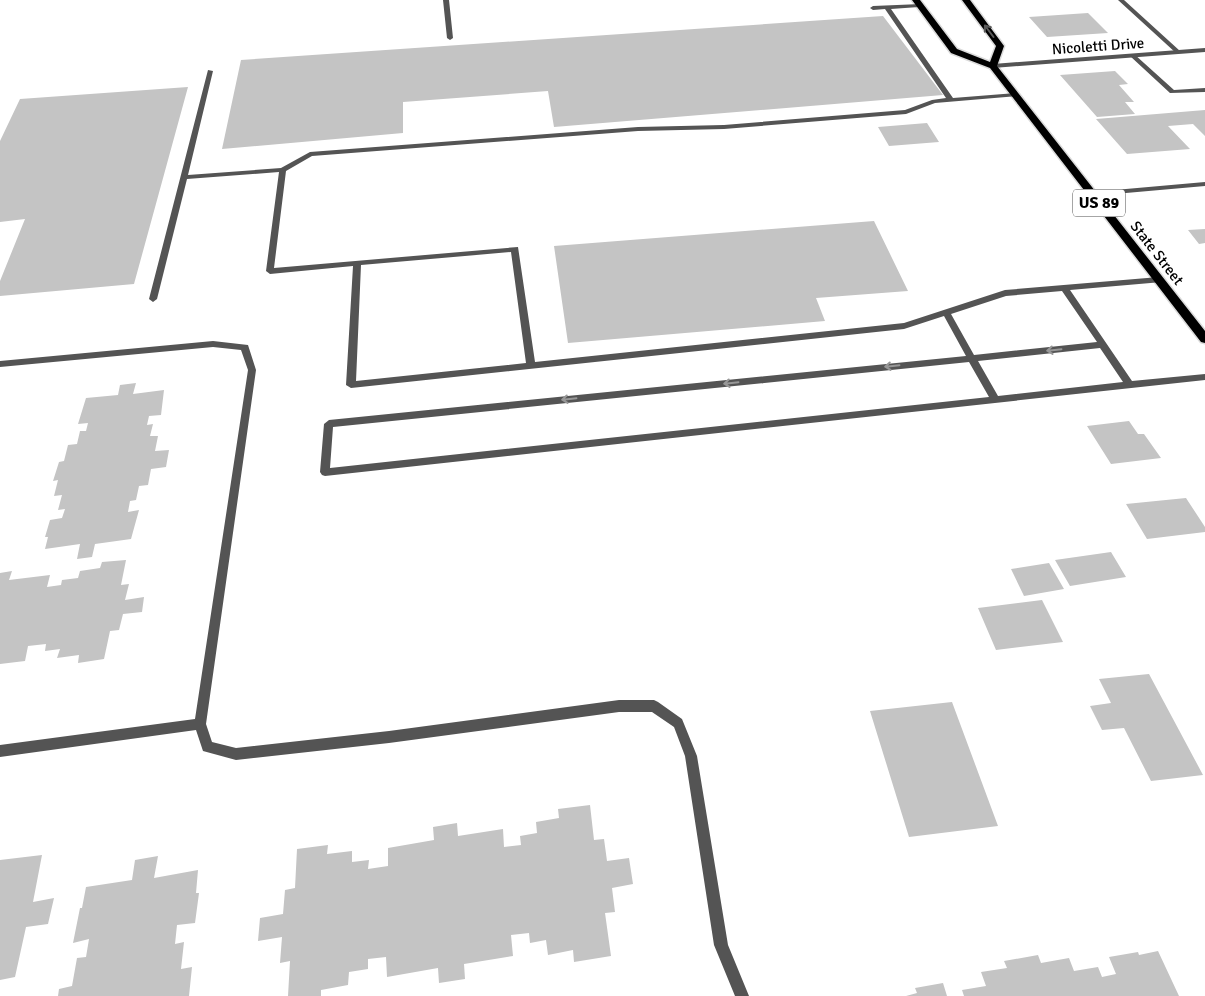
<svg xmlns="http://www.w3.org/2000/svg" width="1205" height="996" viewBox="0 0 1205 996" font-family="Signika,sans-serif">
<rect width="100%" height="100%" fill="#fff"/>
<path fill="#c4c4c4" d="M1088 13 1108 33 1047 37 1029 17Z
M883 16 943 95 554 127 548 91 403 102V133L222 149 241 60Z
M1115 71 1128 84 1119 85 1134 102H1125L1135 114 1097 117 1060 75Z
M188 87 134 284 0 296V281L25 219 0 222V141L20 99Z
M1205 110V136L1193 124 1168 126 1190 149 1127 154 1096 119Z
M927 123 939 142 889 146 878 127Z
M874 221 908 291 816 298 825 321 568 343 554 246Z
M1205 229V243L1199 244 1188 230Z
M136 383 133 394 164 390 161 415 149 416 147 425 153 424 150 436H158L155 451 169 450 166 467 151 469 148 485 139 486 136 500 130 501 128 512 139 510 131 539 95 544 92 557 77 559 80 544 45 549 48 537H45L50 520 62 518 65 509 58 510 62 495 54 496 58 480 53 481 59 462 64 461 68 445 77 444 80 431H86L88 423 78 424 86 398 118 395 120 385Z
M1129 421 1138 434H1144L1161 458 1111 464 1087 426Z
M1186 498 1205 527V532L1147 539 1126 504Z
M1111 552 1126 577 1070 586 1055 560Z
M126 560 121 585 129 584 125 600 144 597 142 612 123 614 119 630 110 631 104 659 78 663 79 655 57 658 60 649 45 651 46 644 28 646 25 661 0 664V573L12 571 9 580 50 575 47 587 61 585 62 580 78 578 80 571 100 568 102 562Z
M1049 563 1064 589 1024 596 1011 569Z
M1042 600 1063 642 996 650 978 608Z
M1149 674 1203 775 1151 781 1124 728 1102 730 1090 706 1111 703 1099 679Z
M952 702 998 826 909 837 870 711Z
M590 805 594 840 604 839 607 861 629 858 633 884 612 888 615 912 605 913 611 956 574 962 573 950 548 955 546 940 530 943 529 933 511 935 513 956 464 964 465 979 439 983 438 968 387 977 386 957 368 959V969L349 972 348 985 321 990V996H288L290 961 280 963 282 937 258 941 260 918 283 914 285 890 295 888 297 849 328 845 327 854 352 851V862L369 860 368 869 388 866V848L434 840 433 827 457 823 458 836 503 829 504 847 521 845 520 836 537 833 536 822 559 818 558 809Z
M42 855 33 902 54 898 48 924 26 927 15 977 0 980V860Z
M158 856 154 878 198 870 196 893H199L195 923 177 925 175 944 184 942 181 969 192 967 189 996H58L59 989 72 986 77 958 86 957 89 939 73 943 80 908H82L86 887 132 880 135 860Z
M1158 951 1179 996H964L962 990 986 986 981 972 1007 968 1004 961 1038 955 1041 963 1069 958 1074 971 1098 967 1102 977 1116 974 1109 957 1138 952 1139 955Z
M943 983 947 996H906L917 993 915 988Z"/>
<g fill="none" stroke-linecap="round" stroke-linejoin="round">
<g stroke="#dbdbdb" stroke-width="3">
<path id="primary" d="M912 0H920L957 49 990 62 996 46 962 0H970L1004 46 997 66 1205 331V343L1201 342 990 68 951 53Z"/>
</g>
<path fill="#545454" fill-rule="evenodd" d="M443 0H449L453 38 450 40 447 38Z
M1118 0H1124L1180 51V53H1176Z
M921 4V6L919 7 891 9 953 98 1016 93 1019 95 1018 96 935 103 906 114 724 129 638 131 312 156 286 171 274 268 518 247 535 362 904 323 1005 290 1159 277 1162 278V282L1070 290 1132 381 1205 374V380L325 476 322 475 320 472 324 424 329 420 966 356 944 316 904 329 351 388 346 385 353 266 270 274 266 271 279 172 187 179 157 299 153 302 149 299 208 70 213 71 188 175 281 168 310 152 638 127 724 125 905 110 932 100 946 98 885 9 873 10 870 8 873 6ZM511 252 526 363 356 381 361 265ZM1062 291 1097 342 974 355 951 314 1006 296ZM1100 348 1123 382 998 396 978 361ZM969 362 989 397 330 468 333 427Z
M1130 54H1134L1174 90 1205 88V92L1170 93 1130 56Z
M1205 182V186L1092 196 1088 194 1092 192Z
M213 341 248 345 256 370 206 724 212 742 236 748 389 731 619 700H654L658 702 682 719 697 756 728 945 749 996H735L714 945 685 756 674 727 652 712H619L389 743 236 760 203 751 196 730 0 757V745L195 719 248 370 241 350 213 347 0 367V361Z"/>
<path fill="#545454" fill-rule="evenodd" d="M1205 48V52L993 68 990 66 993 64Z"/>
<use href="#primary" fill="#000" fill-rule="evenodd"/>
</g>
<defs><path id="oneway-shaft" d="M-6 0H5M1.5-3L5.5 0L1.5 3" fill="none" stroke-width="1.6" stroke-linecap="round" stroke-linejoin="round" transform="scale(1.25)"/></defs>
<use stroke="#595959" href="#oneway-shaft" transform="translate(989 31) rotate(-127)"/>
<g stroke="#989898">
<use href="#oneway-shaft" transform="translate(1054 350) rotate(174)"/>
<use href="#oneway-shaft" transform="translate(892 366) rotate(174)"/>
<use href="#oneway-shaft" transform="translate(731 383) rotate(174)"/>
<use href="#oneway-shaft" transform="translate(569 399) rotate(174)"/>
</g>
<g text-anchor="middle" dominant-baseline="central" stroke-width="4" stroke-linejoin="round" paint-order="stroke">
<g font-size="15" fill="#000" stroke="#fff">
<text transform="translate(1098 46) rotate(-4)">Nicoletti Drive</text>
<text transform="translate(1157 253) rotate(52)">State Street</text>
</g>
<rect fill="#fff" stroke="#4c4c4c" stroke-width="1" x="1073" y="189.5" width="52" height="27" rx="4"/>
<g font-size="16" font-weight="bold" fill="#000">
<text x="1099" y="203">US 89</text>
</g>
</g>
</svg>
